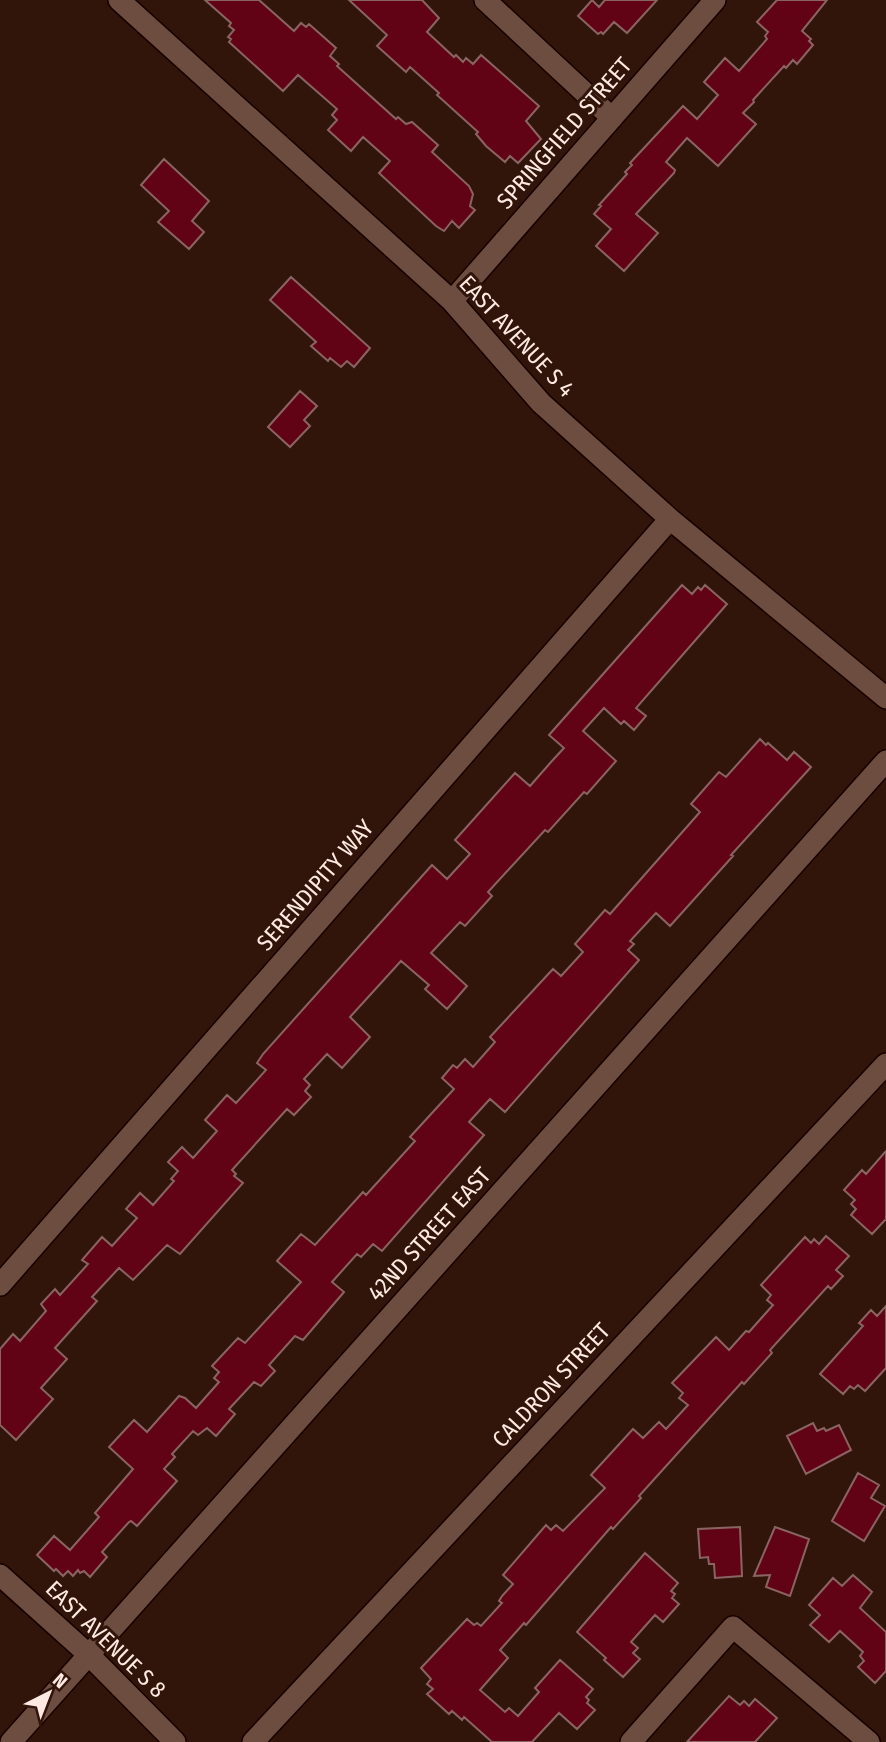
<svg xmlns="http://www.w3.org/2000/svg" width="886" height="1742" viewBox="0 0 886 1742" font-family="'Fira Sans Condensed',sans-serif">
<rect width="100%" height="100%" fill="#31150a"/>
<path fill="#620315" stroke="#896463" stroke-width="2" d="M205 0H259L294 31 301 23 306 27 309 24 336 48 330 56 339 64 337 66 396 119 398 117 406 124 412 122 438 145 432 152 469 186 473 194 470 206 475 210 459 228 452 221 444 231 436 226 379 173 390 161 363 137 351 151 328 130 337 120 332 115 337 109 298 75 283 91 229 42 231 39 228 37 234 30 229 26 231 23Z
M349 0H422L439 18 427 32 454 57 456 55 463 62 466 58 473 64 481 55 539 106 526 121 541 139 518 163 510 156 505 162 486 146 476 134 478 132 437 95 439 93 410 67 406 72 377 46 387 35Z
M592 0 599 7 605 0H657L627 33 614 22 603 34 601 32 598 34 578 16Z
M777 0H827L802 31 811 39 809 41 813 45 797 64 793 60 786 68 784 66 753 100 754 102 743 113 756 124 718 166 687 138 666 162 675 170 674 173 636 214 658 233 624 271 596 246 611 229 594 214 601 206 599 205 627 174 625 172 632 165 630 163 683 106 697 119 718 95 704 82 725 58 739 71 767 39 765 36 768 32 757 22Z
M164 159 209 201 192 221 204 232 189 249 158 222 169 211 141 185Z
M291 277 370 348 354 367 347 361 341 367 330 358 328 361 311 346 316 342 270 300Z
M300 391 317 406 304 420 310 426 290 447 268 427Z
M682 585 692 594 698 587 701 590 705 585 727 604 636 708 646 716 634 730 624 721 621 724 604 708 583 731 616 761 587 794 584 792 548 832 545 830 488 892 492 896 465 926 460 922 431 953 467 986 447 1009 425 989 429 985 401 961 350 1017 370 1037 342 1068 327 1054 304 1079 310 1085 305 1091 311 1097 294 1115 287 1109 232 1170 236 1174 234 1176 243 1183 180 1254 167 1245 133 1280 119 1268 92 1297 97 1301 55 1348 67 1359 41 1388 53 1399 16 1440 0 1425V1349L13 1334 20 1341 46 1311 41 1304 55 1289 60 1295 88 1264 82 1260 102 1237 112 1246 137 1218 126 1209 140 1193 153 1205 174 1181 171 1179 178 1171 168 1162 182 1147 193 1158 217 1131 205 1120 227 1095 236 1103 266 1070 257 1063 263 1054 432 865 447 879 470 854 455 840 515 773 530 786 551 762 564 748 549 735Z
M760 739 766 745 768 743 787 760 794 752 811 767 731 855 733 856 670 926 656 913 630 941 634 944 628 950 639 960 505 1112 490 1099 469 1122 484 1135 382 1251 373 1244 361 1257 357 1254 332 1282 344 1292 303 1340 295 1336 269 1365 275 1371 261 1386 254 1382 229 1409 235 1414 216 1436 207 1428 198 1435 193 1431 172 1454 175 1457 164 1469 177 1481 137 1526 131 1521 129 1522 102 1552 107 1557 90 1577 84 1571 80 1573 78 1570 73 1576 68 1571 63 1576 56 1569 54 1571 37 1555 54 1536 70 1550 99 1517 95 1513 133 1469 109 1447 134 1420 147 1432 179 1396 185 1398 196 1408 219 1382 214 1378 219 1372 212 1366 238 1338 245 1343 301 1282 277 1261 301 1234 315 1245 363 1192 366 1195 415 1141 410 1137 454 1089 442 1078 453 1065 457 1068 465 1059 473 1067 495 1042 490 1037 553 969 561 976 583 952 575 944 605 910 610 914 700 812 691 804 719 772 726 777Z
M886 1151V1219L872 1234 851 1215 856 1209 851 1204 855 1200 844 1190 862 1170 866 1174Z
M826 1236 849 1256 836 1270 843 1276 831 1289 828 1286 770 1350 772 1353 744 1384 742 1382 639 1496 641 1498 613 1529 611 1527 526 1625 524 1623 500 1650 508 1658 480 1690 505 1712 509 1708 518 1716 539 1692 535 1688 560 1660 593 1689 586 1697 589 1700 587 1703 595 1710 577 1729 559 1713 532 1742H492L464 1717 462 1720 452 1711 449 1714 427 1694 433 1689 427 1684 431 1679 421 1668 467 1619 474 1625 477 1623 481 1626 502 1603 499 1601 502 1596 513 1584 503 1575 546 1525 551 1530 556 1525 563 1531 605 1488 591 1475 633 1429 643 1438 659 1422 666 1429 688 1405 679 1398 683 1393 672 1383 716 1337 729 1350 746 1331 749 1332 773 1305 767 1300 771 1295 761 1285 805 1237 811 1243 814 1239 819 1244Z
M886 1306V1368L865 1391 858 1385 854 1389 850 1386 843 1394 820 1374 863 1326 859 1323 871 1310 877 1316Z
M813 1423 817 1431 824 1428 826 1431 839 1425 851 1450 806 1474 787 1436Z
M858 1473 879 1485 871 1498 885 1506 864 1541 832 1521Z
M740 1527 742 1576 715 1578 714 1564H709L708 1557 700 1558 698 1529Z
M775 1527 809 1539 790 1596 766 1587 770 1575 754 1576Z
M645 1553 678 1583 671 1591 675 1594 672 1598 679 1604 663 1622 655 1615 631 1642 638 1648 633 1653 640 1659 623 1677 604 1660 606 1658 577 1632Z
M853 1575 872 1592 860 1608 886 1632V1671L875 1683 858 1667 864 1661 860 1656 863 1652 840 1631 829 1642 810 1625 820 1615 809 1605 833 1578 842 1586Z
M729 1696 740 1705 744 1701 749 1706 755 1699 777 1718 755 1742H687Z"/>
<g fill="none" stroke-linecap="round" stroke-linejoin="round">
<g stroke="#170200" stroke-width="24">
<path id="minor" d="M119 0 452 301 541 403 670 519 886 698
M485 0 612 118
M452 301 715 0
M0 1285 670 519
M0 1575 89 1655 175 1742
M11 1742 886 761
M253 1742 886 1064
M631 1742 733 1627 869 1742"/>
</g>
<use href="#minor" stroke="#6e4d41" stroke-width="21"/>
</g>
<g text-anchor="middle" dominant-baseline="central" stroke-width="6" stroke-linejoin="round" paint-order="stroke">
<g font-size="23" fill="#feeae2" stroke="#31150a">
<text transform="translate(564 133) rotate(-49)">SPRINGFIELD STREET</text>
<text transform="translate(517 336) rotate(47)">EAST AVENUE S 4</text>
<text transform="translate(315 885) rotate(-49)">SERENDIPITY WAY</text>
<text transform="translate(429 1234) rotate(-48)">42ND STREET EAST</text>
<text transform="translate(551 1385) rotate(-47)">CALDRON STREET</text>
<text transform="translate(106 1639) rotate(44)">EAST AVENUE S 8</text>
</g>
</g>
<g transform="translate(49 1693) rotate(42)" stroke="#31150a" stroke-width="5" paint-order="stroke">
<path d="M0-5L12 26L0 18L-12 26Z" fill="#feeae2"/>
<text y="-10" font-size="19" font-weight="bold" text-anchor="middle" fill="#feeae2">N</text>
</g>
</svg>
